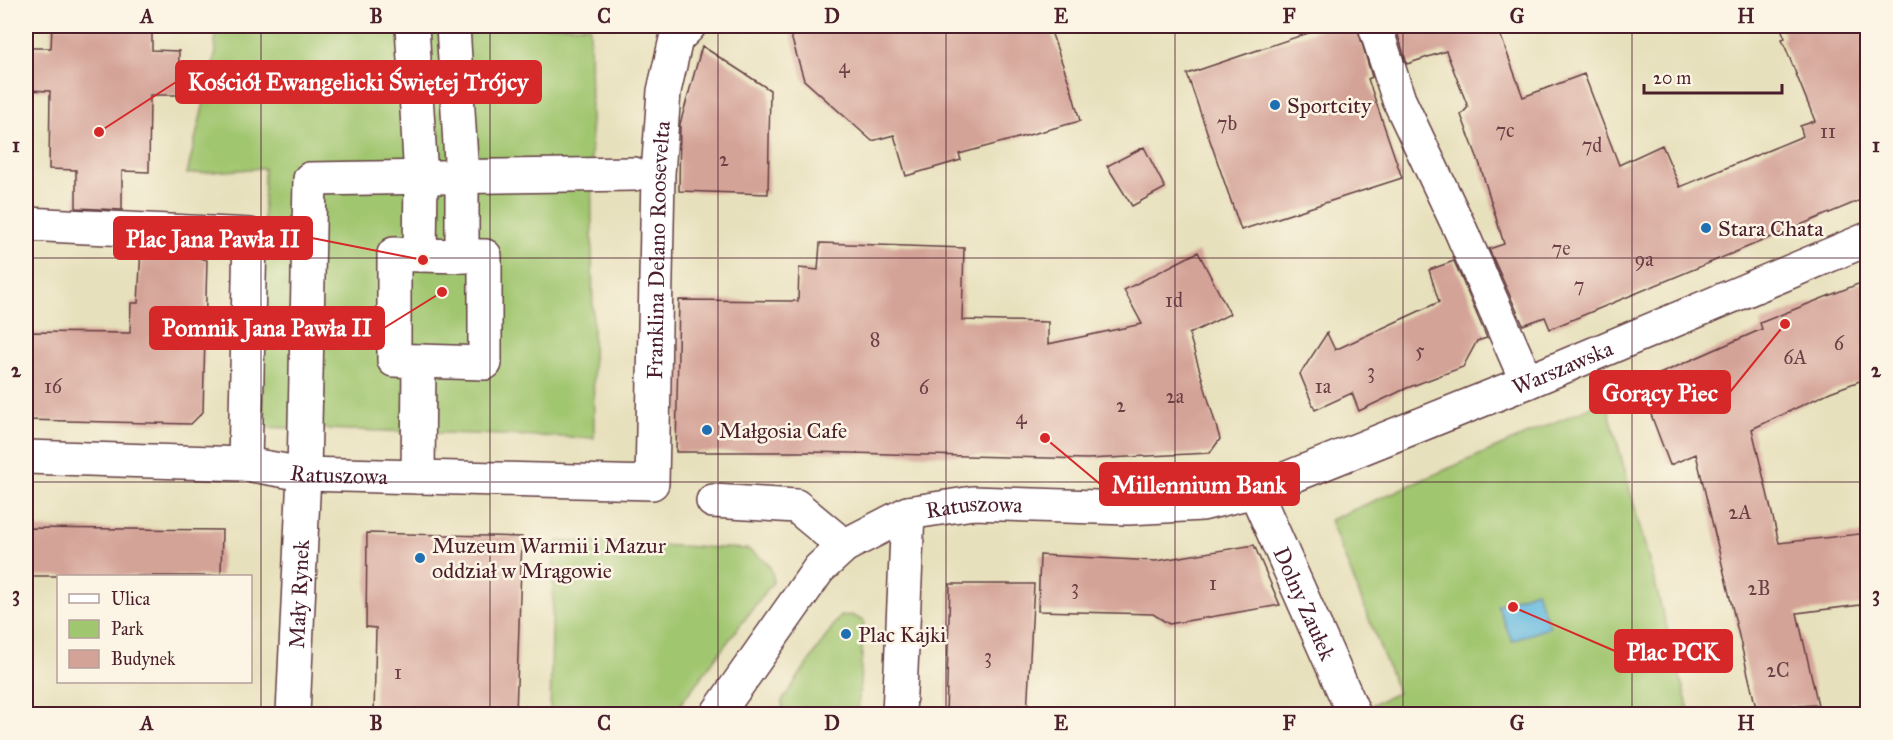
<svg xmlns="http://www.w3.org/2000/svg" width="1893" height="740" viewBox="0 0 1893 740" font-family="'IM FELL Great Primer',serif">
<rect width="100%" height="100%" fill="#fcf5e5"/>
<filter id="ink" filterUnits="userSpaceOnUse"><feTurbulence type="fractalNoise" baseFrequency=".0167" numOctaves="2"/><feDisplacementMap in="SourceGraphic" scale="12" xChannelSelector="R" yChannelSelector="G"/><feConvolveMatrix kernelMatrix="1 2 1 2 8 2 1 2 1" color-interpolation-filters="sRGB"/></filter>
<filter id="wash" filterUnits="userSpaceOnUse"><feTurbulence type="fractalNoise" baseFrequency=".008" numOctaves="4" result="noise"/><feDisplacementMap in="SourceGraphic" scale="24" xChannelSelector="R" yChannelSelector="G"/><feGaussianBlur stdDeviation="1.35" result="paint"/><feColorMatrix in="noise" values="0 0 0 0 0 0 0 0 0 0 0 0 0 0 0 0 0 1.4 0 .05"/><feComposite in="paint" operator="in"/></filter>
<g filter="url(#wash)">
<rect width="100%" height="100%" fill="#e7e0bc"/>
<path fill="#a1c670" stroke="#76724e" stroke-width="1.5" d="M214 26H590L594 438 262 427 264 168 187 174 216 52Z
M1606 400 1690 714H1375L1373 704 1398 693 1330 520Z
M558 541 747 549C762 558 774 564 773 582L673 714H550L554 551Z
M851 615 864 621 858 714H783L782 701 840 616Z"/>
<path fill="#64bae1" stroke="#576c86" stroke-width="1.5" d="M1536 591 1550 627 1512 641 1497 605Z"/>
<g id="blocks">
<path fill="#d4a397" d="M52 26H152V50L179 51 178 95H150L149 172 122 171V210L76 208V170L49 169 50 91 26 90V48H51Z
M788 26H1049L1071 88 1080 121 959 154 961 160 906 176 894 135 872 141 804 80Z
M1329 26H1357L1372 77 1368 79 1402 178 1241 230 1187 74Z
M1395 26H1501L1499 31 1523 97 1584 74 1619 165 1662 145 1680 187 1803 136 1800 126 1815 121 1782 39 1785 38 1780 26H1868V197L1550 329 1545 317 1523 325 1489 249 1504 244 1479 162 1461 115 1468 107 1446 51 1407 64Z
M702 46 770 90 768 194 679 191 680 124Z
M1144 147 1165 188 1132 206 1107 166Z
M820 243 964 248 962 320 1048 322V344L1142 324 1124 290 1198 252 1230 314 1189 334 1220 439 1210 453 1087 459 811 452H676L679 300 798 301 799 268 818 270Z
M141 248 170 250 207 260 203 412 191 424 26 420V332L130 333 131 303H138Z
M1454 261 1487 338 1477 341 1463 367 1407 388 1359 411 1352 393 1315 410 1300 374 1327 333 1335 350 1439 302 1429 270Z
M1868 280V378L1830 392 1752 429 1779 543 1868 533V604L1797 613 1818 705 1756 708 1696 454 1670 465 1639 383 1762 329 1760 323Z
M26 528 222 530 221 576H26Z
M367 533 522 537 516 714H374L376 628 366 627Z
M1254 545 1280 605 1169 624 1153 614 1038 611 1040 555 1156 561Z
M950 584H1034L1027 714H946Z"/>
</g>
</g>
<g filter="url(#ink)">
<use href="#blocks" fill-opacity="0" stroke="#623c41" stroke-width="1.5"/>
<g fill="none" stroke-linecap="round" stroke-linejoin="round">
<g stroke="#623c41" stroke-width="36">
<g id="street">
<path d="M412 26 421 178 420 255 394 254V360L419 361 418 477"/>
<path d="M1375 26 1399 100 1461 231 1527 382"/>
<path d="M26 224 250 235 245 464"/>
<path d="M420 255 462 256V178L453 26"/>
<path d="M419 361 485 363V256H462"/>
<path id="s1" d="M26 457 245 464 304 474 652 483 658 174 664 91 676 39 689 26"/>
<path id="s2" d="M1255 491 1354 714"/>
<path d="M713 501 796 506 844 546"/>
<path id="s3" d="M293 714 304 474 310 179 634 174"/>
<path id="s4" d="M717 714 819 569 844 546 908 513 973 503 1128 508 1202 504 1255 491 1527 382 1868 239"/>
<path d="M899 714 908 513"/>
</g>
</g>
<use href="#street" stroke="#fff" stroke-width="33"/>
</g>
</g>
<path fill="none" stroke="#4a1f2b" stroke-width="1.5" stroke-opacity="0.55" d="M261 26V714M490 26V714M718 26V714M946 26V714M1175 26V714M1403 26V714M1632 26V714M26 258H1868M26 482H1868"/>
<g fill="#1f6fb2" stroke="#fcf5e5" stroke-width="2">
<circle cx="1275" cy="105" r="6"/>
<circle cx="1706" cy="228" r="6"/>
<circle cx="707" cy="430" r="6"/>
<circle cx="420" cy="558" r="6"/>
<circle cx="846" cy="634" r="6"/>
</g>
<g text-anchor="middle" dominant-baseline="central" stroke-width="5" stroke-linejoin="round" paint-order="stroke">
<g font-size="20" fill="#6c4046">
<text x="844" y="66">4</text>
<text x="1227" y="123">7b</text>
<text x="1505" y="130">7c</text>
<text x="1828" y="131">11</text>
<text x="1592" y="145">7d</text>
<text x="724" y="159">2</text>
<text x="1561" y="248">7e</text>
<text x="1644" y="259">9a</text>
<text x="1579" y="285">7</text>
<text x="1174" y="300">1d</text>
<text x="875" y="339">8</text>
<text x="1839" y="343">6</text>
<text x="1420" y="350">5</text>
<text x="1795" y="357">6A</text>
<text x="1371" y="371">3</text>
<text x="53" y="386">16</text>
<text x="1323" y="386">1a</text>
<text x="924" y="387">6</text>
<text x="1175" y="396">2a</text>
<text x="1121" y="405">2</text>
<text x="1021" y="417">4</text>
<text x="1740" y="512">2A</text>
<text x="1213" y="583">1</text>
<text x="1075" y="587">3</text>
<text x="1759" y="588">2B</text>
<text x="988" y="656">3</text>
<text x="1778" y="670">2C</text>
<text x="398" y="672">1</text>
</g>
<g font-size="22" fill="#4a1f2b" stroke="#fcf5e5" text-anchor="start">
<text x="1287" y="105">Sportcity</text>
<text x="1718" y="228">Stara Chata</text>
<text x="719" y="430">Małgosia Cafe</text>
<text x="432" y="545">Muzeum Warmii i Mazur<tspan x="432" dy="25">oddział w Mrągowie</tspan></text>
<text x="858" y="634">Plac Kajki</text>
</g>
<g font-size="22" fill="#4a1f2b" stroke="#fcf5e5">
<text stroke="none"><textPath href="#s1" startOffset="860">Franklina Delano Roosevelta</textPath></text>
<text stroke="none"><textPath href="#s4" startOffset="964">Warszawska</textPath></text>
<text stroke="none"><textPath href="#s1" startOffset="314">Ratuszowa</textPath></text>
<text stroke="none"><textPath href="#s4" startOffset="350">Ratuszowa</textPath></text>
<text stroke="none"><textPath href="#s3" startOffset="120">Mały Rynek</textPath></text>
<text stroke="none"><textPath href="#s2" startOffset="123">Dolny Zaułek</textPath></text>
</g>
</g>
<path fill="none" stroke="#d62828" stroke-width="2" d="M99 132L176 82M423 260L312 238M442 292L384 328M1785 324L1730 392M1045 438L1100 484M1513 607L1615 651"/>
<g fill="#d62828" stroke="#fcf5e5" stroke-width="2">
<circle cx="99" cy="132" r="6"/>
<circle cx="423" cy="260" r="6"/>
<circle cx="442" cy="292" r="6"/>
<circle cx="1785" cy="324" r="6"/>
<circle cx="1045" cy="438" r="6"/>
<circle cx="1513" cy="607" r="6"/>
</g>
<g fill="#d62828" stroke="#d62828" stroke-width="2">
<rect x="176" y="61" width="365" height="42" rx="6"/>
<rect x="114" y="217" width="198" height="42" rx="6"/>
<rect x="150" y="307" width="234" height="42" rx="6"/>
<rect x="1590" y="371" width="140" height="42" rx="6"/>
<rect x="1100" y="463" width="199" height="42" rx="6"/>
<rect x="1615" y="630" width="117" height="42" rx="6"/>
</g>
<g font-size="24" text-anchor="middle" font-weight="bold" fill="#fff">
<text x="358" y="90">Kościół Ewangelicki Świętej Trójcy</text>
<text x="213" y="247">Plac Jana Pawła II</text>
<text x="267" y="336">Pomnik Jana Pawła II</text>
<text x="1660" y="401">Gorący Piec</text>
<text x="1199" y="493">Millennium Bank</text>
<text x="1673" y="660">Plac PCK</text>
</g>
<rect width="1893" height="740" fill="none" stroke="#fcf5e5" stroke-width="66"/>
<rect x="57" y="575" width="195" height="108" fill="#fcf5e5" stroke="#b59f9b" stroke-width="1.5"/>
<rect x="69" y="594" width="30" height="9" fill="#ffffff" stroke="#b59f9b" stroke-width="1.5"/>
<text x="111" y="605" font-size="18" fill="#4a1f2b">Ulica</text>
<rect x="69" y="620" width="30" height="18" fill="#a1c670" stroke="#b59f9b" stroke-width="1.5"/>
<text x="111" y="635" font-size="18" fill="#4a1f2b">Park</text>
<rect x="69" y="650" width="30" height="18" fill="#d4a397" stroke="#b59f9b" stroke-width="1.5"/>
<text x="111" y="665" font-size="18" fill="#4a1f2b">Budynek</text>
<path d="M1644 84v9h138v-9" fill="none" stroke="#4a1f2b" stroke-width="3"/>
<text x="1653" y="84" font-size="18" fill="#4a1f2b" stroke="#fcf5e5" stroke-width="4.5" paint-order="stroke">20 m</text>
<rect x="33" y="33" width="1827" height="674" fill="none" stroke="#4a1f2b" stroke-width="2"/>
<g font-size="20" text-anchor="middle" font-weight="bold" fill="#4a1f2b">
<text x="147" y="23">A</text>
<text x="376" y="23">B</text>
<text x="604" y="23">C</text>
<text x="832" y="23">D</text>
<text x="1061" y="23">E</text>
<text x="1289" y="23">F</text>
<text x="1517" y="23">G</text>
<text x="1746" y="23">H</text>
<text x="16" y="152">1</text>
<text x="1876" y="152">1</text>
<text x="16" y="377">2</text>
<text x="1876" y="377">2</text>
<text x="16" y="601">3</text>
<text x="1876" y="601">3</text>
<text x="147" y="730">A</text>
<text x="376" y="730">B</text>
<text x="604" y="730">C</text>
<text x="832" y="730">D</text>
<text x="1061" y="730">E</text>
<text x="1289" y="730">F</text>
<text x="1517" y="730">G</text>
<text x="1746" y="730">H</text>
</g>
</svg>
